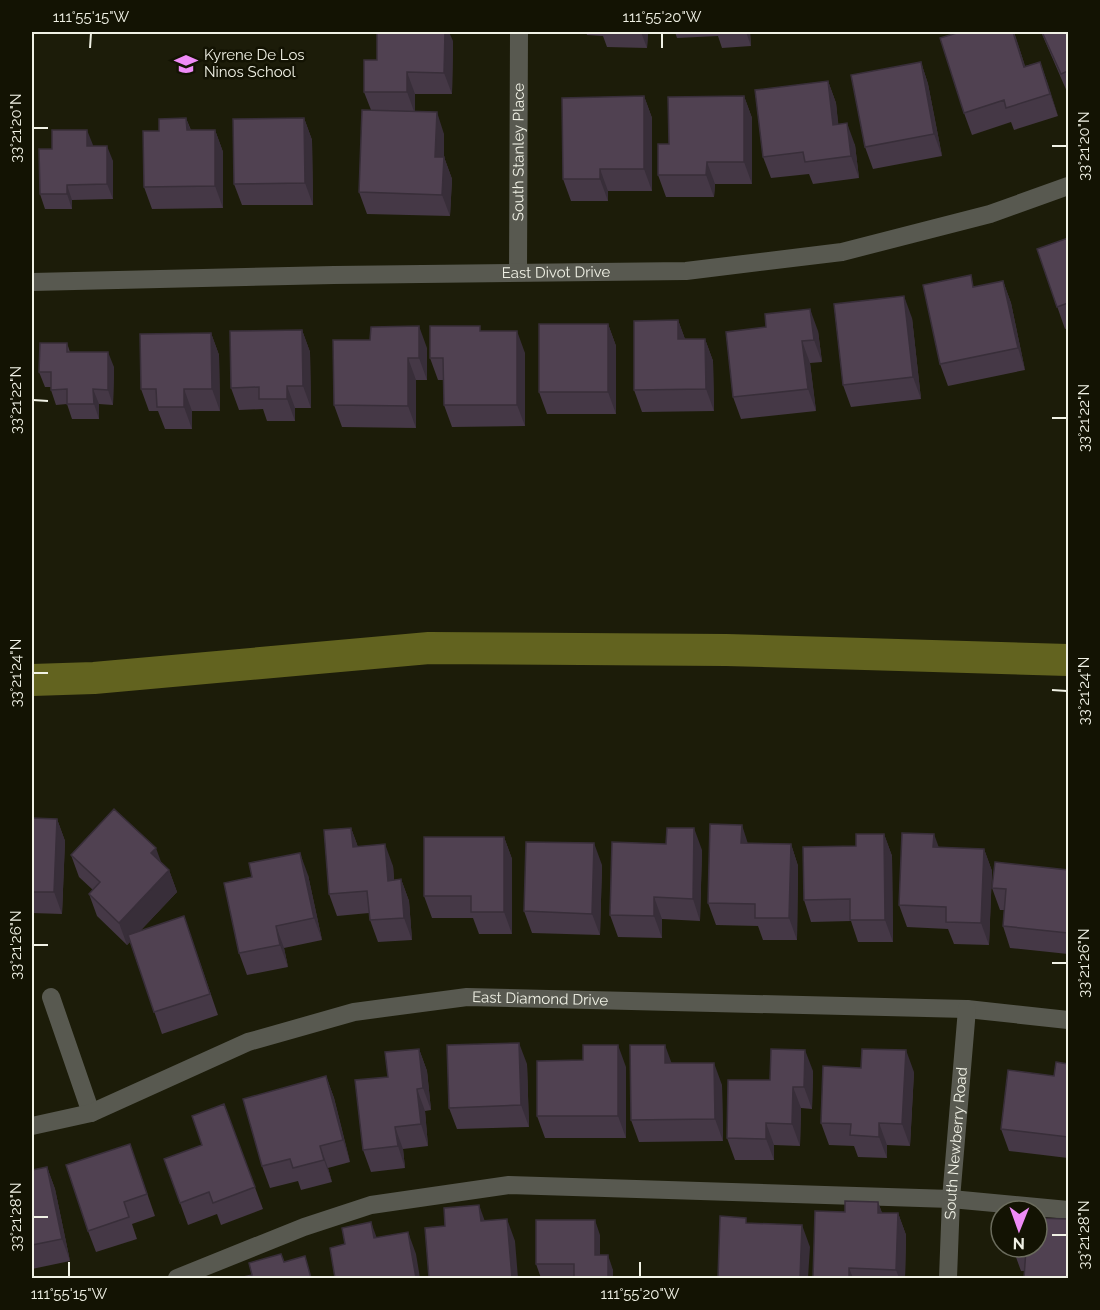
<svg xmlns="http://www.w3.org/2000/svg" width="1100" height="1310" viewBox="0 0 1100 1310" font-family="Raleway,sans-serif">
<rect width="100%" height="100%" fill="#1c1c09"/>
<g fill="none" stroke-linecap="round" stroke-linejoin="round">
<path stroke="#62631f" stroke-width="32" d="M32 680 94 678 429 648 726 650 1068 660"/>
<g stroke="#585950" stroke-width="18">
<path id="s1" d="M518 272 519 32"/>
<path id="s2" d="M32 282 334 275 686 271 842 252 990 214 1068 186"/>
<path d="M51 997 91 1113"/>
<path id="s3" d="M32 1126 91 1113 248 1042 354 1012 467 997 967 1009 1068 1020"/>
<path d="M177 1278 304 1227 371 1205 509 1185 951 1199 1068 1210"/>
<path id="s4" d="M948 1278 951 1199 967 1009"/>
</g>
</g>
<path fill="#453846" d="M586 32H648L647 48 607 47 603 36 587 35Z
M675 32H750L751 46 722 48 718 36 677 38Z
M1014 32 1025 66 1040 62 1058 116 1014 130 1011 122 972 135 964 113 975 33Z
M1041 32H1068V94Z
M453 41 452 94H415V112L444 134V157L452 179 450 216 367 214 359 192 371 110 364 92 377 60Z
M921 62 928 84 942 156 873 169 865 147Z
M828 81 836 103 838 124 855 145 859 178 813 184 809 174 771 178 763 157Z
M644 96 652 118V191H608V201H571L563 179Z
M744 96 752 118V184H715L714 197H666L658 175 669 144Z
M186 118 191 130H215L223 152V208L152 209 144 187 159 131Z
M304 118 312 140 313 205H242L234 184Z
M93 145V146L113 161V199L72 200V209H45L40 194 52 149Z
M1068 238V328L1065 329 1037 249Z
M1003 281 1011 303 1025 370 948 386 940 364 975 287Z
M912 318 921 399 851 407 843 385Z
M678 320 685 339H705L713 361 714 411 642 412 634 390Z
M608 324 616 346V414H547L539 392Z
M302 330 310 352 311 408H295V421H267L263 409 239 410 231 388Z
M482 331 525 353V426L452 427 444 405V380H438L430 358Z
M818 331 822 362 810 363 816 411 741 419 733 397 726 332Z
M211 333 219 355 220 411H192V429H165L158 411H149L141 389Z
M333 340 427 348V380H416V428L342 427 334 405Z
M67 343 70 352 114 367 113 405 99 404V419H72L67 404 56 405 51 390V387H45L39 372Z
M32 810 34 818 57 819 65 841 62 914 32 913Z
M351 828 358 847 393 866 394 880 401 879 409 901 412 940 378 942 370 920 369 913 337 916 329 894Z
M884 834 892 856 893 942H858L851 921 811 922 804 900Z
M504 837 512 859V934H479L473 918H432L424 896Z
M748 843 791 844 798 866 797 940H763L758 926 716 925 708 903Z
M666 844 702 850 700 921 662 919V938L618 937 610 915Z
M939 848 984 849 992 871 989 945 954 944 948 929 907 927 899 905Z
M71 855 162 863 169 870 177 892 140 931 184 916 218 1015 162 1034 130 942 127 945 97 916 89 894 93 890 79 877Z
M602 865 600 935 532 933 524 911Z
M1068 870V954L1010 948 1003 926 1004 910H1000L992 888Z
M308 875 322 940 284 948 288 967 247 975 239 953Z
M419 1049 427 1071 431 1110 425 1111 428 1146 403 1149 405 1168 371 1172 363 1150 388 1077Z
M583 1060 626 1067V1138H545L537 1116Z
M672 1063 722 1085 723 1141 639 1142 631 1120Z
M527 1064 529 1127 457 1129 449 1108Z
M1068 1064V1158L1009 1151 1001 1129 1054 1076Z
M813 1071 812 1109 801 1108 800 1146 774 1145V1160H735L727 1138 770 1080Z
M914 1072 910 1146 887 1145V1158L858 1157 854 1146 829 1145 821 1123Z
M326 1076 334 1098 350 1162 328 1168 332 1182 301 1190 298 1181 270 1188 262 1166Z
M224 1104 263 1209 221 1225 217 1214 188 1225 164 1159 202 1145Z
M130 1144 155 1216 132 1224 137 1239 96 1252 88 1231Z
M47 1167 55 1189 70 1261 32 1269V1170Z
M878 1202 882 1213H898L906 1235 905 1278H813L845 1212Z
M600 1235V1255L613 1270V1278H541L536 1264Z
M1037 1247 1025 1271H1021L1013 1249Z"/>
<path fill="#382e39" d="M445 32H449L453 41 452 94 444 73Z
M641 32H648L647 48Z
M746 32H750L751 46Z
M1014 32 1018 44 1032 88 1024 67Z
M921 62 928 84 942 156 934 134Z
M1040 62 1048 84 1058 116 1050 94Z
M407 72 415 94V114L407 92Z
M828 81 836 103 841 147 833 125Z
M644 96 652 118V191L644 169Z
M744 96 752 118V184L744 162Z
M437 112 444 134V164V157L452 179 450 216 442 195 435 157Z
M186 118 194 140 187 130Z
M304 118 312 140 313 205 305 183Z
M847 123 855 145 859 178 851 156Z
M87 130 93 145V161L87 146Z
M215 130 223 152V208L215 186Z
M107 146 113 161V199L107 184Z
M707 162 715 184 714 197 706 175Z
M600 169 608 191V201L600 179Z
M67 185 72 200V209L67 194Z
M1003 281 1011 303 1025 370 1018 348Z
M904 296 912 318 921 399 913 377Z
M810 309 818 331 822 362 814 340Z
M678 320 686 342 678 339Z
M608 324 616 346V414L608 392Z
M419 326 427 348V380L419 358Z
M302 330 310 352 311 408 303 386Z
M517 331 525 353V426L517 405Z
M211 333 219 355 220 411 212 389Z
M705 339 713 361 714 411 706 389Z
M802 341 810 363 816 411 808 389Z
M108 352 114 367 113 405 108 390Z
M408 358 416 380V428L408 406Z
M287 386 295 408V421L287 399Z
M93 389 99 404V419L94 404Z
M184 389 192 411V429L184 407Z
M57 819 65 841 62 914 54 892Z
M742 825 749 847 741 843Z
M351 828 359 850 353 847Z
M694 828 702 850 700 921 693 899Z
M884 834 892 856 893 942 885 920Z
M934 834 942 856 933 847Z
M504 837 512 859V934L504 912Z
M594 843 602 865 600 935 592 914Z
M385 844 393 866 396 902 388 881Z
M791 844 798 866 797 940 789 918Z
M156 848 164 870 151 853Z
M984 849 992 871 989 945 981 923Z
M300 853 308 875 322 940 314 918Z
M169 870 177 892 127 945 119 923Z
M401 879 409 901 412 940 404 918Z
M654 897 662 919V938L654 916Z
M276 926 284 948 288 967 280 945Z
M519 1043 527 1064 529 1127 521 1105Z
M618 1045 626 1067V1138L618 1116Z
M665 1045 673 1067 665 1063Z
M419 1049 427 1071 431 1110 423 1088Z
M805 1050 813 1071 812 1109 804 1087Z
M906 1050 914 1072 910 1146 902 1124Z
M714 1063 722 1085 723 1141 715 1119Z
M326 1076 334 1098 350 1162 343 1140Z
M793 1087 801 1108 800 1146 792 1124Z
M417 1089 425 1111 428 1146 421 1124Z
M766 1123 774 1145V1160L766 1139Z
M879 1123 887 1145V1158L879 1137Z
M395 1127 403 1149 405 1168 398 1146Z
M320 1146 328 1168 332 1182 324 1160Z
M47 1167 55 1189 70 1261 62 1239Z
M878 1202 886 1224 878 1213Z
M479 1205 487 1227 481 1221Z
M898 1213 906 1235 905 1278H899L896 1270Z
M507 1219 515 1241 518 1278H512Z
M595 1220 600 1235V1270L595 1255Z
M371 1222 379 1244 374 1238Z
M802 1225 810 1247 808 1278H800Z
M408 1232 416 1254 420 1278H416Z
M608 1255 613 1270V1278H608Z
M849 1268 853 1278H849Z"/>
<path fill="#504151" stroke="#382e39" stroke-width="1.5" d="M377 32H445L444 73 407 72V92H364V60H377Z
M960 32H974V33L981 32H1013L1024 67 1040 62 1050 94 1006 108 1004 100 964 113 940 38Z
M1042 32H1068V71L1061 74Z
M921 62 934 134 865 147 851 75Z
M828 81 833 125 847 123 851 156 805 162 803 152 763 157 755 90Z
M644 96V169H600V179H563L562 98Z
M744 96V162H707L706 175H658V144H669L668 97Z
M362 110 437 112 435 157H444L442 195 359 192Z
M186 118 187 130H215V186L144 187 143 131H159V119Z
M304 118 305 183 234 184 233 119Z
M52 130H87V146H107V184L67 185V194H40L39 149H52Z
M1068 238V303L1057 307 1037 249Z
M971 275 973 287 1003 281 1018 348 940 364 923 285Z
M904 296 913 377 843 385 834 304Z
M810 309 814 340 802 341 808 389 733 397 726 332 766 327 765 314Z
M678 320V339H705L706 389 634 390V321Z
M539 324H608V392H539Z
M419 326V358H408V406L334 405 333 340H370L371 327Z
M430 326H480V331H517V405H444L443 358H430Z
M302 330 303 386H287V399H259V387L231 388 230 331Z
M211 333 212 389H184V407H157L156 389H141L140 334Z
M40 343H67V352H108V390L93 389 94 404H67V389L51 390V372H39Z
M114 809 156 848 151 853 169 870 119 923 89 894 100 882 71 855Z
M32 818 57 819 54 892H32Z
M710 824 742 825 741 843 791 844 789 918H755V904L708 903Z
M351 828 353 847 385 844 388 881 401 879 404 918 370 920 367 891 329 894 324 830Z
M667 828H694L693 899 654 897V916L610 915 612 842 666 844Z
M902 833 934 834 933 847 984 849 981 923 946 922V907L899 905Z
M856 834H884L885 920H850V899L804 900 803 847 856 846Z
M424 837H504V912H471V896H424Z
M526 842 594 843 592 914 524 911Z
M300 853 314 918 276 926 280 945 239 953 224 883 252 877 249 863Z
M995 862 1068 870V933L1003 926 1006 889 992 888Z
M184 916 210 994 154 1012 128 935Z
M519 1043 521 1105 449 1108 447 1045Z
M583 1045H618V1116H537V1061L583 1060Z
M630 1045H665V1063H714L715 1119 631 1120Z
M419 1049 423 1088 417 1089 421 1124 395 1127 398 1146 363 1150 355 1080 388 1077 385 1052Z
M771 1049 805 1050 804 1087H793L792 1124 766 1123V1139L727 1138 728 1080H770Z
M862 1049 906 1050 902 1124 879 1123V1137L850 1135 851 1124 821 1123 823 1066 861 1068Z
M1056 1062 1068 1064V1137L1001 1129 1008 1070 1054 1076Z
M326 1076 343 1140 320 1146 324 1160 293 1168 290 1159 262 1166 243 1099Z
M224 1104 255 1187 213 1203 209 1192 180 1203 164 1159 202 1145 192 1116Z
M130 1144 147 1194 124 1202 129 1217 88 1231 66 1165Z
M47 1167 62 1239 32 1245V1170Z
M845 1201 878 1202V1213H898L896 1270 849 1268V1278H813L815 1211 845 1212Z
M479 1205 481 1221 507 1219 512 1278H429L425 1228 445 1226 444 1208Z
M720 1216 746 1218V1223L802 1225 800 1278H718Z
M1037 1218 1068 1219V1278H1024L1026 1249H1013V1247H1037Z
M536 1220H595V1255H608V1278H574V1264H536Z
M371 1222 374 1238 408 1232 416 1278H335L330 1248 345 1244 342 1228Z
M281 1254 284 1262 305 1256 311 1278H239L252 1275 249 1263Z"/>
<path fill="none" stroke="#f0f1e5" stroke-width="2" d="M90 48 91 33M662 48V33M33 128H48M1052 146H1067M33 400 48 401M1052 418H1067M33 673H48M1052 690 1067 691M33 945H48M1052 963H1067M33 1217H48M1052 1235H1067M69 1277V1262M640 1277V1262"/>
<defs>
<g id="school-bare" transform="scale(1.8)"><path d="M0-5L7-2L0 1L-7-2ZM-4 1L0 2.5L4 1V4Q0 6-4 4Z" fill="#ef8bf7" stroke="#131303" stroke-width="2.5" paint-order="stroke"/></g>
</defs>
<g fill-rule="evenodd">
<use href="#school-bare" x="186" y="64"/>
</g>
<g text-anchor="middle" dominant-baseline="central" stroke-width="5" stroke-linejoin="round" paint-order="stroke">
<g font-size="15" fill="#f0f1e5" stroke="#131303" text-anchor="start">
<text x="204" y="55">Kyrene De Los<tspan x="204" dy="17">Ninos School</tspan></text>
</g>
<g font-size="15" fill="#f0f1e5" stroke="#131303">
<text stroke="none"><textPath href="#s1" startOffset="120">South Stanley Place</textPath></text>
<text stroke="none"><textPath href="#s2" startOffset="524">East Divot Drive</textPath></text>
<text stroke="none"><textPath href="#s3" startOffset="530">East Diamond Drive</textPath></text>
<text stroke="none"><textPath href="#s4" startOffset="135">South Newberry Road</textPath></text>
</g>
</g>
<rect width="1100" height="1310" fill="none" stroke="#131303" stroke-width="66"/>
<g transform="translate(1019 1229) rotate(181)"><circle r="28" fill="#131303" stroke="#6b6c5d" stroke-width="1.5"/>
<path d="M0-4.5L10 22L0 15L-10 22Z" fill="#ef8bf7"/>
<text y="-9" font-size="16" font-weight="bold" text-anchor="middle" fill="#f0f1e5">N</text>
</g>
<rect x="33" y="33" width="1034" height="1244" fill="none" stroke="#f0f1e5" stroke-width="2"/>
<g font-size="15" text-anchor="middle" fill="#f0f1e5">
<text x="91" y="22">111°55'15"W</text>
<text x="662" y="22">111°55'20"W</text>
<text transform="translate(16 128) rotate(-90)" y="5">33°21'20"N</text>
<text transform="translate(1084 146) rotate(-90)" y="5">33°21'20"N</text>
<text transform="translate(16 400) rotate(-90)" y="5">33°21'22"N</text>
<text transform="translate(1084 418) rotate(-90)" y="5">33°21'22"N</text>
<text transform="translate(16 673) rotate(-90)" y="5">33°21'24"N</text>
<text transform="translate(1084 691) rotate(-90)" y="5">33°21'24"N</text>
<text transform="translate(16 945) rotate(-90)" y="5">33°21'26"N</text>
<text transform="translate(1084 963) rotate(-90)" y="5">33°21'26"N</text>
<text transform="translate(16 1217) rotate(-90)" y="5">33°21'28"N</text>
<text transform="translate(1084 1235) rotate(-90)" y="5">33°21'28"N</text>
<text x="69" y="1299">111°55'15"W</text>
<text x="640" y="1299">111°55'20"W</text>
</g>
</svg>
